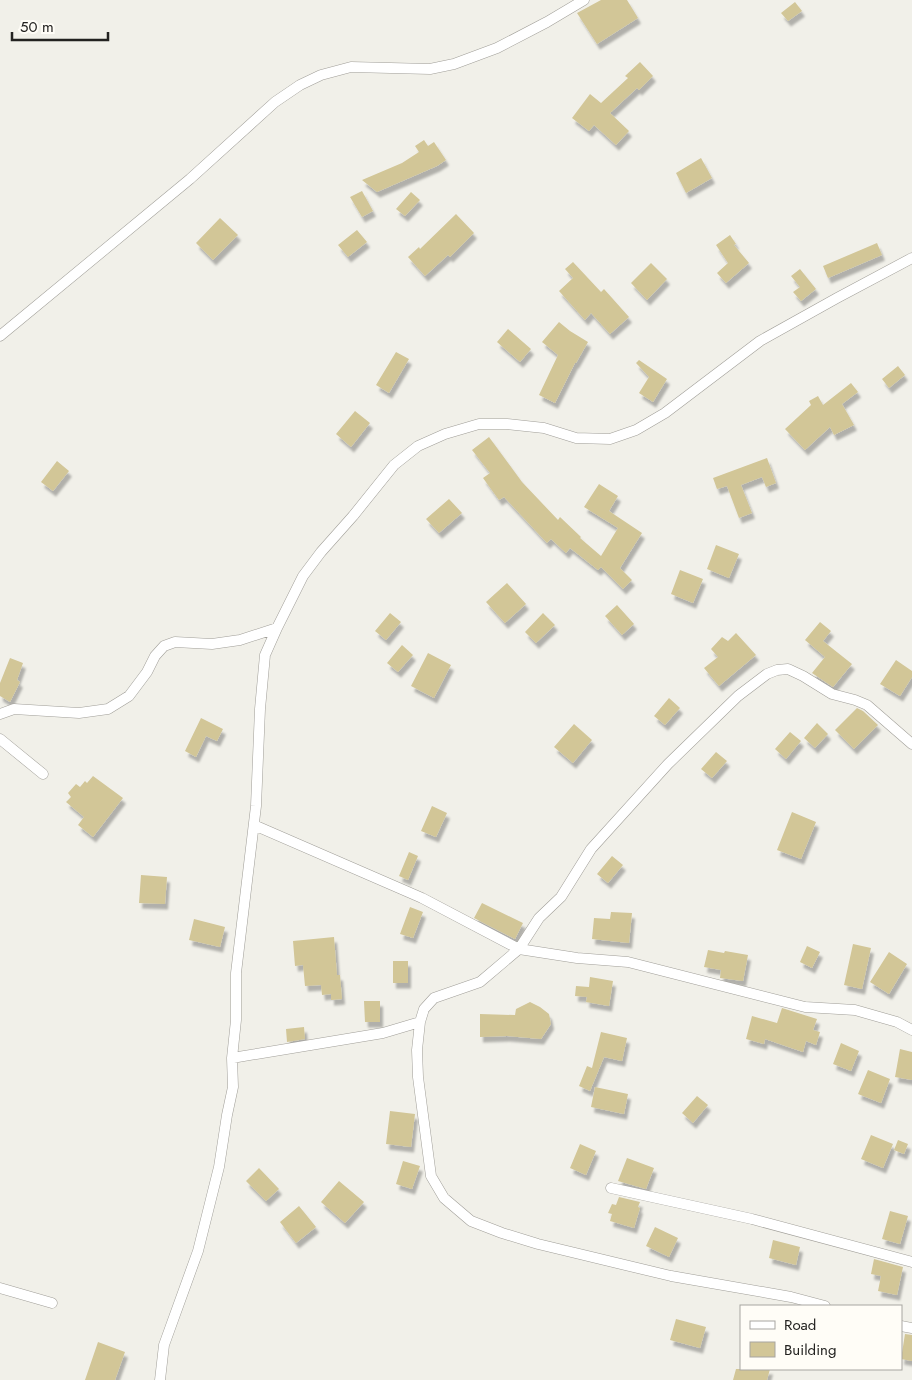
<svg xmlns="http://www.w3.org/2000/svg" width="912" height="1380" viewBox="0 0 912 1380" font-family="Jost,sans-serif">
<defs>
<filter id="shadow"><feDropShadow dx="3" dy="5.5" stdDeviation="1" flood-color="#0004"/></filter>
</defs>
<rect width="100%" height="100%" fill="#f1f0e9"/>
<path fill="#d2c697" filter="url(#shadow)" d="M601 0H627L638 18 597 44 577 13Z
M795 2 802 11 788 21 781 13Z
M640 62 653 76 639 90 637 88 610 113 629 131 616 145 594 125 589 131 572 118 590 94 601 103 628 78 625 76Z
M424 140 428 146 434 142 446 160 437 166 377 192 362 180 402 163 419 152 415 146Z
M701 158 712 178 686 193 676 173Z
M362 191 373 211 362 217 350 197Z
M411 192 420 200 405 216 396 209Z
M456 214 474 233 450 257 448 255 425 276 408 257 419 247 420 249Z
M220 218 238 235 213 260 196 243Z
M357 230 367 242 348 257 338 245Z
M730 235 736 244 734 245 749 263 726 283 717 273 728 263 716 245Z
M877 243 882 255 828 278 823 266Z
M573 262 601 292 604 289 629 317 610 334 591 313 585 320 559 291 573 278 565 269Z
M651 263 667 279 647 300 631 283Z
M800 269 816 289 801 301 793 292 800 287 791 276Z
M559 322 570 331 588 342 576 363H575L555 403 539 395 558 355 542 342Z
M508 329 531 349 520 362 497 342Z
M396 352 409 359 389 393 376 385Z
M639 360 667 379 653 402 639 393 649 377 650 378 636 363Z
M898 366 905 375 889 388 882 379Z
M851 383 858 392 842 404 854 425 834 435 830 427 805 450 785 429 811 405 809 401 818 396 823 405Z
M355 411 370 423 351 447 336 434Z
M489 437 522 482 558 520 560 517 581 537 580 538 601 556 618 528 584 507 599 484 618 496 609 511 642 533 620 568 632 580 623 589 601 567 598 570 570 548 566 553 551 539 547 543 504 497 499 500 483 478 490 473 472 450Z
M767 458 776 483 766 487 762 477 741 485 752 513 739 518 727 486 717 489 713 478Z
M57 461 69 471 53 491 41 482Z
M449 499 462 513 439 533 426 519Z
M716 545 739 554 729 578 707 569Z
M680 570 703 579 693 603 671 594Z
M507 583 526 604 505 623 486 602Z
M617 605 634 624 622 635 605 616Z
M390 613 401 622 386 640 375 631Z
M543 613 555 625 536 643 525 632Z
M820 622 831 631 823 641 852 664 833 687 812 673 825 657 805 640Z
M736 633 756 655 719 686 704 668 718 657 711 649 722 637 728 641Z
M402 645 413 655 398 672 387 663Z
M428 653 451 665 434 698 411 686Z
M10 658 23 663 17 680 20 682 10 702 0 696V683Z
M896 660 912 671V677L900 696 880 684Z
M669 698 680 708 665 725 654 716Z
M857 708 863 711 878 725 854 749 835 730Z
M201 718 223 729 217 741 206 736 196 757 185 751Z
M817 723 828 734 815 748 804 738Z
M574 724 592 740 573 763 554 747Z
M790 732 801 741 786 759 775 749Z
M716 752 727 761 712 778 701 769Z
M93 776 123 798 93 837 78 825 84 817 66 802 71 797 68 793 76 784 80 787 85 781 87 783Z
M432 806 447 813 436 837 421 831Z
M792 812 816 822 801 859 777 850Z
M409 852 418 856 408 880 399 876Z
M612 856 623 865 608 883 597 874Z
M141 875 167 877 165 904 139 903Z
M482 903 523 923 515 939 474 918Z
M410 907 423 912 413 938 400 934Z
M611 912 632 913 629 943 592 939 594 918 610 919Z
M194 919 225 927 220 947 189 940Z
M334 937 337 975H340L342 999 331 1000V994L322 995 321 985 305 986 303 965 295 966 293 941Z
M853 944 871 948 862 989 844 985Z
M807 946 820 952 812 968 800 962Z
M708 950 724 953 725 951 748 955 743 981 720 978 721 970 704 967Z
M889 952 907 964 889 994 870 982Z
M393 961H408V983H393Z
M590 977 613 981 609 1006 586 1002 587 997 575 996 576 986 589 987Z
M364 1001H380V1022H365Z
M530 1002 540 1007 549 1014 551 1024 541 1039 507 1036 480 1037V1014L515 1015 516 1009Z
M782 1008 817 1019 813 1030 820 1032 816 1045 806 1041 803 1052 765 1039 764 1044 746 1039 752 1016 777 1023Z
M304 1027 305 1039 287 1042 286 1029Z
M601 1032 627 1038 622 1061 604 1057 590 1091 579 1086 587 1066 592 1068Z
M841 1043 859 1051 851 1071 833 1064Z
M900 1049 912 1052V1080L895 1077Z
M868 1070 890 1079 881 1103 858 1094Z
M595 1087 628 1094 624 1114 591 1107Z
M697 1096 708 1105 693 1123 682 1113Z
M390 1111 415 1114 411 1147 386 1144Z
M871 1135 893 1144 883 1168 861 1159Z
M898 1140 908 1144 904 1154 894 1150Z
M580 1144 596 1151 586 1175 570 1168Z
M627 1158 654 1168 646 1189 618 1181Z
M403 1161 420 1166 412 1189 396 1184Z
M259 1168 279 1189 266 1201 246 1181Z
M339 1181 364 1202 345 1223 321 1202Z
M619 1197 640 1202 638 1207 640 1208 634 1228 610 1221 612 1214 608 1213 612 1204 616 1205Z
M299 1206 316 1227 296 1243 280 1222Z
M890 1211 908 1216 900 1244 882 1239Z
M655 1227 678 1238 669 1257 646 1246Z
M773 1240 800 1247 796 1265 769 1258Z
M874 1259 903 1267 897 1295 878 1291 881 1276 871 1274Z
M676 1319 706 1327 700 1348 670 1340Z
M905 1334 912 1335V1361L901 1359Z
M98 1342 125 1352 115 1380H85Z
M736 1369H770L767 1380H733Z"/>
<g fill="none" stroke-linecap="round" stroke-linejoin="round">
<g stroke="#a09e98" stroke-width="11">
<path id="street" d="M0 336 190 179 275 102 300 85 321 75 351 67 430 69 454 64 497 48 547 22 584 0
M0 714 14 709 79 713 108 709 129 696 147 672 155 656 164 646 175 642 212 644 240 640 277 628
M0 739 43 774
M254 825 422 898 519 949 577 958 628 962 805 1007 855 1010 897 1022 912 1030
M232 1058 383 1033 420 1022
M611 1188 752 1219 912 1262
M0 1288 52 1303
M825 1306 791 1297 671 1276 538 1244 502 1233 471 1221 444 1198 431 1176 418 1077 417 1050 420 1022 424 1009 434 998 480 982 519 949 539 918 561 897 591 849 668 764 738 696 767 674 777 670 788 669 803 676 832 694 855 700 867 705 912 744
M901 1326 912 1328
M160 1380 164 1345 198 1251 219 1167 227 1115 233 1087 232 1058 236 1020V973L256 806 260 709 265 655 277 628 303 576 321 552 353 516 394 465 418 446 445 434 479 424H507L544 428 576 438 610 439 636 430 665 413 760 341 837 298 912 258"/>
</g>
<use href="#street" stroke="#fff" stroke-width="10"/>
</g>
<rect x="740" y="1305" width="162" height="65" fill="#fffdf7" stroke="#a7a5a1"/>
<rect x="750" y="1321" width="25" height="8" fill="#ffffff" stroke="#a7a5a1"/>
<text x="784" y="1330" font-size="15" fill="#232220">Road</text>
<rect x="750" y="1342" width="25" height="15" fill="#d2c697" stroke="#a7a5a1"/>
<text x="784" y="1355" font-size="15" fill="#232220">Building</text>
<path d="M12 32v8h96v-8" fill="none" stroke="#232220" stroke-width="2.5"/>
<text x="20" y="32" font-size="15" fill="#232220" stroke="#fffdf7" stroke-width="4" paint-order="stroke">50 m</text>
</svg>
